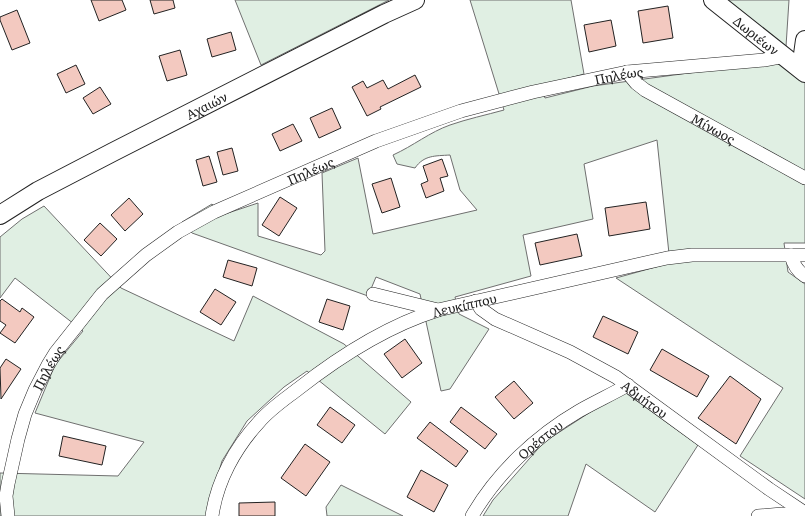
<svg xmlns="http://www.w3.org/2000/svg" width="805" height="516" viewBox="0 0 805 516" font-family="Literata,serif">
<rect width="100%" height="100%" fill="#fff"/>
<path fill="#e0efe3" stroke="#6f6f6f" d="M235 0H389L261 65Z
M470 0H571L584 74 540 86 545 98 593 86 733 67 784 63 727 0H789L785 62 805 79V243H784L788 272 805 284V499L740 456 783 388 616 278 670 263 657 140 584 164 593 219 523 235 531 276 455 297 459 314 489 329 450 389 441 391 420 294 376 277 368 296 192 233 182 222 212 204 222 215 258 203V236L321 255 325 251 322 173 358 158 373 234 477 210 460 190 450 155C435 156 424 155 415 168L397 164 393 155C413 146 430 132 450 125 467 119 486 115 504 110Z
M44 206 121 288 234 341 253 296 344 344 411 402 385 434 307 371 284 387 247 421 222 461 210 502 209 516H0V473L118 476 144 442 35 413 55 365 83 331 15 278 0 298V237L22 219Z
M623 391 698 445 655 512 586 464 568 516H483L493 500 544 442Z
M341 485 403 516H327L326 507Z"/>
<path fill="#f3c9c0" stroke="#222" d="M91 0H122L126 10 99 21Z
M150 0H173L175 8 154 14Z
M668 6 673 38 643 43 638 11Z
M17 10 30 43 12 50 0 20V17Z
M611 20 616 46 589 52 584 25Z
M231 32 236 50 212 57 207 39Z
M180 50 187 75 167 81 159 56Z
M76 65 85 84 66 93 57 74Z
M415 75 421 87 380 107 381 109 367 116 352 87 363 81 367 88 383 80 388 89Z
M100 87 111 104 93 114 83 98Z
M332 108 341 128 319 138 310 118Z
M293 124 302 141 280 151 272 134Z
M232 148 238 171 223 175 217 152Z
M209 156 217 182 203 186 196 160Z
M442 159 448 176 440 178 444 191 426 198 421 184 428 181 423 166Z
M391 178 400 207 382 213 372 184Z
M280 197 297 208 279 236 262 225Z
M129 198 143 214 125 231 111 215Z
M646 202 650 229 609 236 605 208Z
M100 223 117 239 101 256 84 240Z
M577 234 582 256 540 265 535 243Z
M228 260 257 268 252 286 223 277Z
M215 289 236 302 221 325 200 312Z
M2 299 20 312 22 308 34 317 15 343 0 333 6 325 0 321V301Z
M327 299 350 306 343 330 319 322Z
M603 316 638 332 628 354 593 337Z
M405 339 422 363 402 378 384 354Z
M662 349 709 376 697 397 650 370Z
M6 359 21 369 1 399 0 368Z
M730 376 761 399 736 444 698 418Z
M514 381 533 403 514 419 495 397Z
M330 407 355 425 342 443 317 425Z
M461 407 497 434 485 449 450 422Z
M430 422 468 451 456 467 417 438Z
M63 436 106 446 102 465 59 456Z
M305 444 330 462 306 496 281 478Z
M421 470 448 485 434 512 407 497Z
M275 502V516H239V503Z"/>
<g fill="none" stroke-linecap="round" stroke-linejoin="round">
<g stroke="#222" stroke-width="14">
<g id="street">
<path id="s1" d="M627 72 636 83 645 90 805 178"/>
<path d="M791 255C793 264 797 271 805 276"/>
<path d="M373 294 438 310"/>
<path id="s2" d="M476 301 481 309 495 319 570 352 616 377 769 489 805 513"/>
<path id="s3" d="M8 516 6 496 8 484 18 439 25 414 35 390 48 365 56 352 102 294 146 255 178 232 214 212 376 141 461 111 533 92 627 72 764 60 785 56"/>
<path id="s4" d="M212 516C217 481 235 448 259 422 270 409 285 399 298 389 340 356 387 326 438 310L667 258 692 255H805"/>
<path id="s5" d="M472 516C497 473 536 436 579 411 595 402 612 394 628 385"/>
<path d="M758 516 782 514 805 516"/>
</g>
</g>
<g stroke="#222" stroke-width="20">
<g id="secondary">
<path id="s6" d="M713 0 805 73"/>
<path d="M801 69 805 40"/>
<path id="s7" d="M0 215 38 191 113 152 384 14 415 0"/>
</g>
</g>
<use href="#street" stroke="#fff" stroke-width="13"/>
<use href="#secondary" stroke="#fff" stroke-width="18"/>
</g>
<g text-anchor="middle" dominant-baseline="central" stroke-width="3" stroke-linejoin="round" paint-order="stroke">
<g font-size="13" fill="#222" stroke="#fff">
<text stroke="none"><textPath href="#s6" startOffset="56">Δωριέων</textPath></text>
<text stroke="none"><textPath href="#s3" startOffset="816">Πηλέως</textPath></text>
<text stroke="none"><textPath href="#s7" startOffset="234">Αχαιών</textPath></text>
<text stroke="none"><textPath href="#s1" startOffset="104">Μίνωος</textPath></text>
<text stroke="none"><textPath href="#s3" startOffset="492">Πηλέως</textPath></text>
<text stroke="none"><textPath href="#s4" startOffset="346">Λευκίππου</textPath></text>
<text stroke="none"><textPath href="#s3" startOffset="156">Πηλέως</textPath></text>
<text stroke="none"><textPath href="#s2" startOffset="197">Αδμήτου</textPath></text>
<text stroke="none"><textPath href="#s5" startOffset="103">Ορέστου</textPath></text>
</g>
</g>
</svg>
